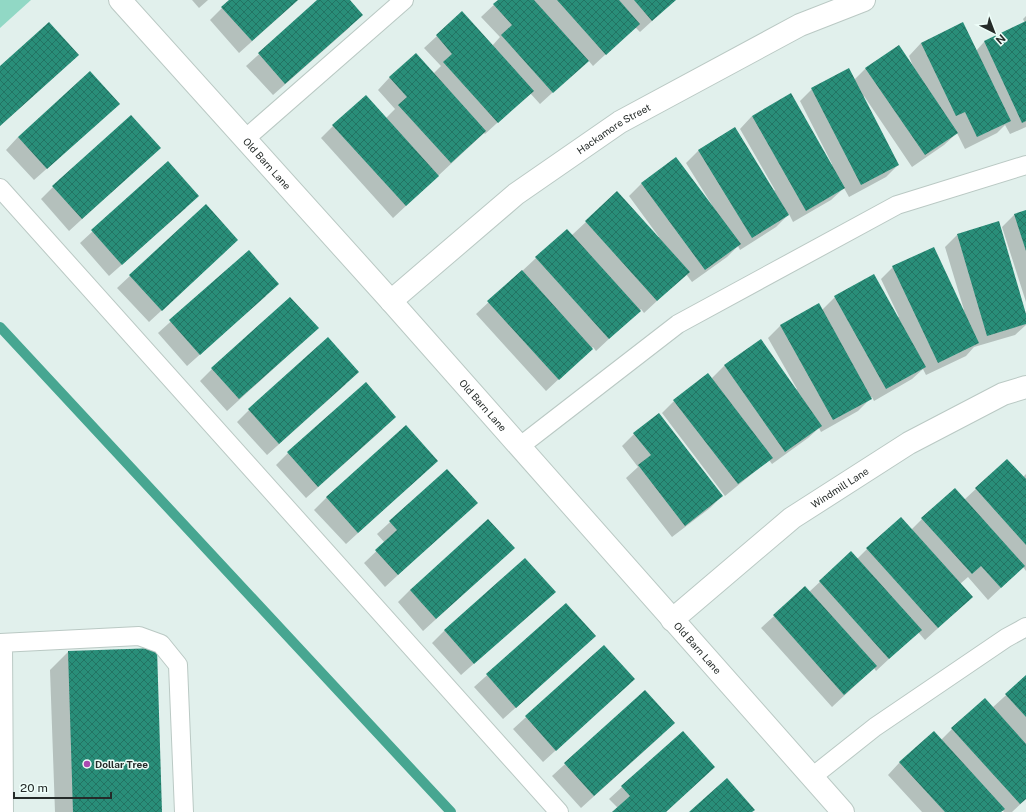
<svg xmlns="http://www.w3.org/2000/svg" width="1026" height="812" viewBox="0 0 1026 812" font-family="'Public Sans',sans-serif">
<defs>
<pattern id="building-cross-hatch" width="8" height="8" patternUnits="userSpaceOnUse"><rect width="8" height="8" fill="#298e79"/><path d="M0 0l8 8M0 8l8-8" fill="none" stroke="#237463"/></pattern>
</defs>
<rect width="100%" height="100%" fill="#e1f0ec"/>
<path fill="#91d8c5" d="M0 0H31L0 28Z"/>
<path fill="#0003" d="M192 0H208L199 8Z
M230 0H298L239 53 210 20Z
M319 0H349L350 27 273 95 246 66Z
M499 0H675L640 32 635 27 593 66 588 60 540 104 530 93 485 134 484 133 393 218 321 138 333 126 386 118 395 109 378 90 390 77 433 74 441 66 424 48 462 13 492 46 500 37 481 17Z
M1026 16V127L1010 134 1005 125 997 133 965 149 957 133 944 145 912 167 864 96 863 97 898 165 886 177 849 197 844 188 831 200 793 222 789 214 776 227 740 250 738 246 727 257 692 282 686 274 644 313 641 309 596 351 593 347 546 391 476 314 536 258 572 235 617 193 658 238 659 237 629 196 641 184 676 158 711 206 712 205 686 163 698 151 734 128 773 191 775 190 740 129 752 116 830 165 832 164 800 101 812 89 854 80 866 68 914 69 909 56 921 43 962 23 976 51 984 42 1025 23 1023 19Z
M78 55 65 67 0 126V68Z
M106 116 34 180 6 150 18 137Z
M160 148 69 231 41 199 53 187Z
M168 162 186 208 109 276 80 243Z
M205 206 225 252 149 322 117 288Z
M1026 211V302L1002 227 1014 215Z
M957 235 1026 317V325L1015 335 974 347 966 356 926 375 923 369 912 379 874 401 872 397 858 411 821 432 819 428 808 438 772 464 769 460 725 496 662 413 674 401 711 379 724 366 761 341 795 390 797 389 768 338 780 326 818 305 821 311 835 297 899 317 881 279 893 267 964 310 945 247Z
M249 251 266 296 187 366 158 333Z
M305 340 227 411 200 381 212 369Z
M346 384 267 455 237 422 249 410Z
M383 429 306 498 276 465 288 453Z
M634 434 722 496 710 508 672 537 626 478 638 467 622 446Z
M1007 460 1023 477 1026 474V571L1023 567 988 600 968 577 960 584 959 609 925 640 918 632 876 671 874 668 832 707 761 628 805 588 809 592 851 553 857 559 867 549 911 530 922 519 964 500Z
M437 461 346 544 314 510 327 497Z
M447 470 476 503 385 587 364 563 385 543 377 534Z
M514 548 423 631 398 602 410 590Z
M555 592 461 675 432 643 445 630Z
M566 604 582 648 503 719 474 687Z
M604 646 634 679 543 762 513 729Z
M68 652 161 812H55L50 670Z
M1026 677V799L1012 812H1004L1002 810 1000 812H922L888 775 900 762 941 740 952 729 992 708Z
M645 691 662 735 581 808 552 776Z
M682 732 714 767 666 812H614L618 808 609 799Z"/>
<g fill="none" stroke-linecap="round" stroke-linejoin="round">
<path stroke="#47a691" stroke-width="10" d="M0 327 451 812"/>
</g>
<path fill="url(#building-cross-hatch)" d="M229 0H298L252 41 221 7Z
M317 0H350L363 15 285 84 258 53Z
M498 0H534L589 61 553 93 501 35 512 25 493 4Z
M557 0H619L640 24 606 55Z
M634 0H676L652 21Z
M462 11 534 91 498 123 443 62 452 54 436 35Z
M1026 21V121L1022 123 984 41Z
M49 22 79 55 0 126V66Z
M963 22 1011 121 977 137 965 112 956 116 921 43Z
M899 45 958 133 925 155 865 68Z
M416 53 486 131 451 163 398 105 407 97 389 77Z
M849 68 899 165 861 185 811 88Z
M90 71 120 104 47 169 18 137Z
M791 93 845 188 806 211 752 116Z
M366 95 439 176 406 206 332 125Z
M131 115 161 148 82 219 52 186Z
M735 127 789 215 752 238 698 150Z
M676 157 741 244 705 270 641 183Z
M168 161 199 196 122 265 91 230Z
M617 191 690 272 657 301 585 221Z
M206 204 238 240 162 311 129 275Z
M1026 210V251L1014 214Z
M999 221 1026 314V324L987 336 957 234Z
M567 229 641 311 609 339 535 257Z
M934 247 979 343 938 363 892 266Z
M249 250 279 284 200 355 169 320Z
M522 270 593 349 559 380 487 301Z
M874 274 926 367 886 389 834 296Z
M290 297 319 328 239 399 211 368Z
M819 303 872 399 833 420 780 325Z
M328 337 359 372 279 444 248 409Z
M761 339 822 426 785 452 724 365Z
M708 373 773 458 738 484 673 400Z
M366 382 396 417 318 487 287 452Z
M659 413 723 496 685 526 638 465 651 455 633 433Z
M406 425 438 461 358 533 326 497Z
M1007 459 1026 479V545L975 488Z
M447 469 478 503 398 575 375 550 397 530 389 521Z
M955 488 1025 566 1001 588 981 566 972 574 921 518Z
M901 517 973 597 938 628 866 548Z
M488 519 515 548 436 619 410 590Z
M851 551 922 630 889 659 819 581Z
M525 558 556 592 474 664 444 630Z
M805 586 877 666 844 695 773 615Z
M566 603 596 636 516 708 486 674Z
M604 645 635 679 556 751 525 716Z
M157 648 162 812H73L68 651Z
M1026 675V717L1005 694Z
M645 690 675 723 594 796 564 763Z
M985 698 1026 744V799L1020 804 951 728Z
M683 731 715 767 666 812H612L630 796 621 786Z
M934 731 1005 809 1001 812H945L899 762Z
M727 778 755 810 752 812H689Z"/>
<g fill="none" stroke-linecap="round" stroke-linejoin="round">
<g stroke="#bac9c4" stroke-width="20">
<path id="service" d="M245 139 404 0
M0 188 559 812
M519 447 678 324 897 205 1026 165
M0 643 139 636 161 644 178 665 184 812
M3 643 4 812
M812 777 875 727 1006 638 1026 627"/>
</g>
<g stroke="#bac9c4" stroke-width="24">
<g id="minor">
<path id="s1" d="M120 0 391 301 843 812"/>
<path id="s2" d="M391 301 516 194 620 122 800 25 864 0"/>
<path id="s3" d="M672 620 792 518 909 443 1003 394 1026 387"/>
</g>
</g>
<use href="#service" stroke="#fff" stroke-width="18"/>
<use href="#minor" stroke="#fff" stroke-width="22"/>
</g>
<circle fill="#ac4ab1" stroke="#eefef9" stroke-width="1.5" cx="87" cy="764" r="4"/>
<g text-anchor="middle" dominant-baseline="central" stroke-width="3" stroke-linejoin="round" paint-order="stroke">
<g font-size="10" fill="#252b29" stroke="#eefef9">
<text stroke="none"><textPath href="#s2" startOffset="282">Hackamore Street</textPath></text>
<text stroke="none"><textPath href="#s1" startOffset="220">Old Barn Lane</textPath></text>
<text stroke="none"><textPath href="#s1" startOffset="544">Old Barn Lane</textPath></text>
<text stroke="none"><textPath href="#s3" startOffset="214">Windmill Lane</textPath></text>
<text stroke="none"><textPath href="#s1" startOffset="868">Old Barn Lane</textPath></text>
</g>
<g font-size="10" font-weight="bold" fill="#252b29" stroke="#eefef9" text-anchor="start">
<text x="95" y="764">Dollar Tree</text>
</g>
</g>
<g transform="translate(994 32) rotate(138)" stroke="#eefef9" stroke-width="3" paint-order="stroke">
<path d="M0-3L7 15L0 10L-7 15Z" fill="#252b29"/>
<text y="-6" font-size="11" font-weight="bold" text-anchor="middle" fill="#252b29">N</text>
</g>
<path d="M14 792v6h97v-6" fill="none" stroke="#252b29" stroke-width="2"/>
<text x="20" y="792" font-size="12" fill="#252b29" stroke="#eefef9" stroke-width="3" paint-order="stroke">20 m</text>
</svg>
